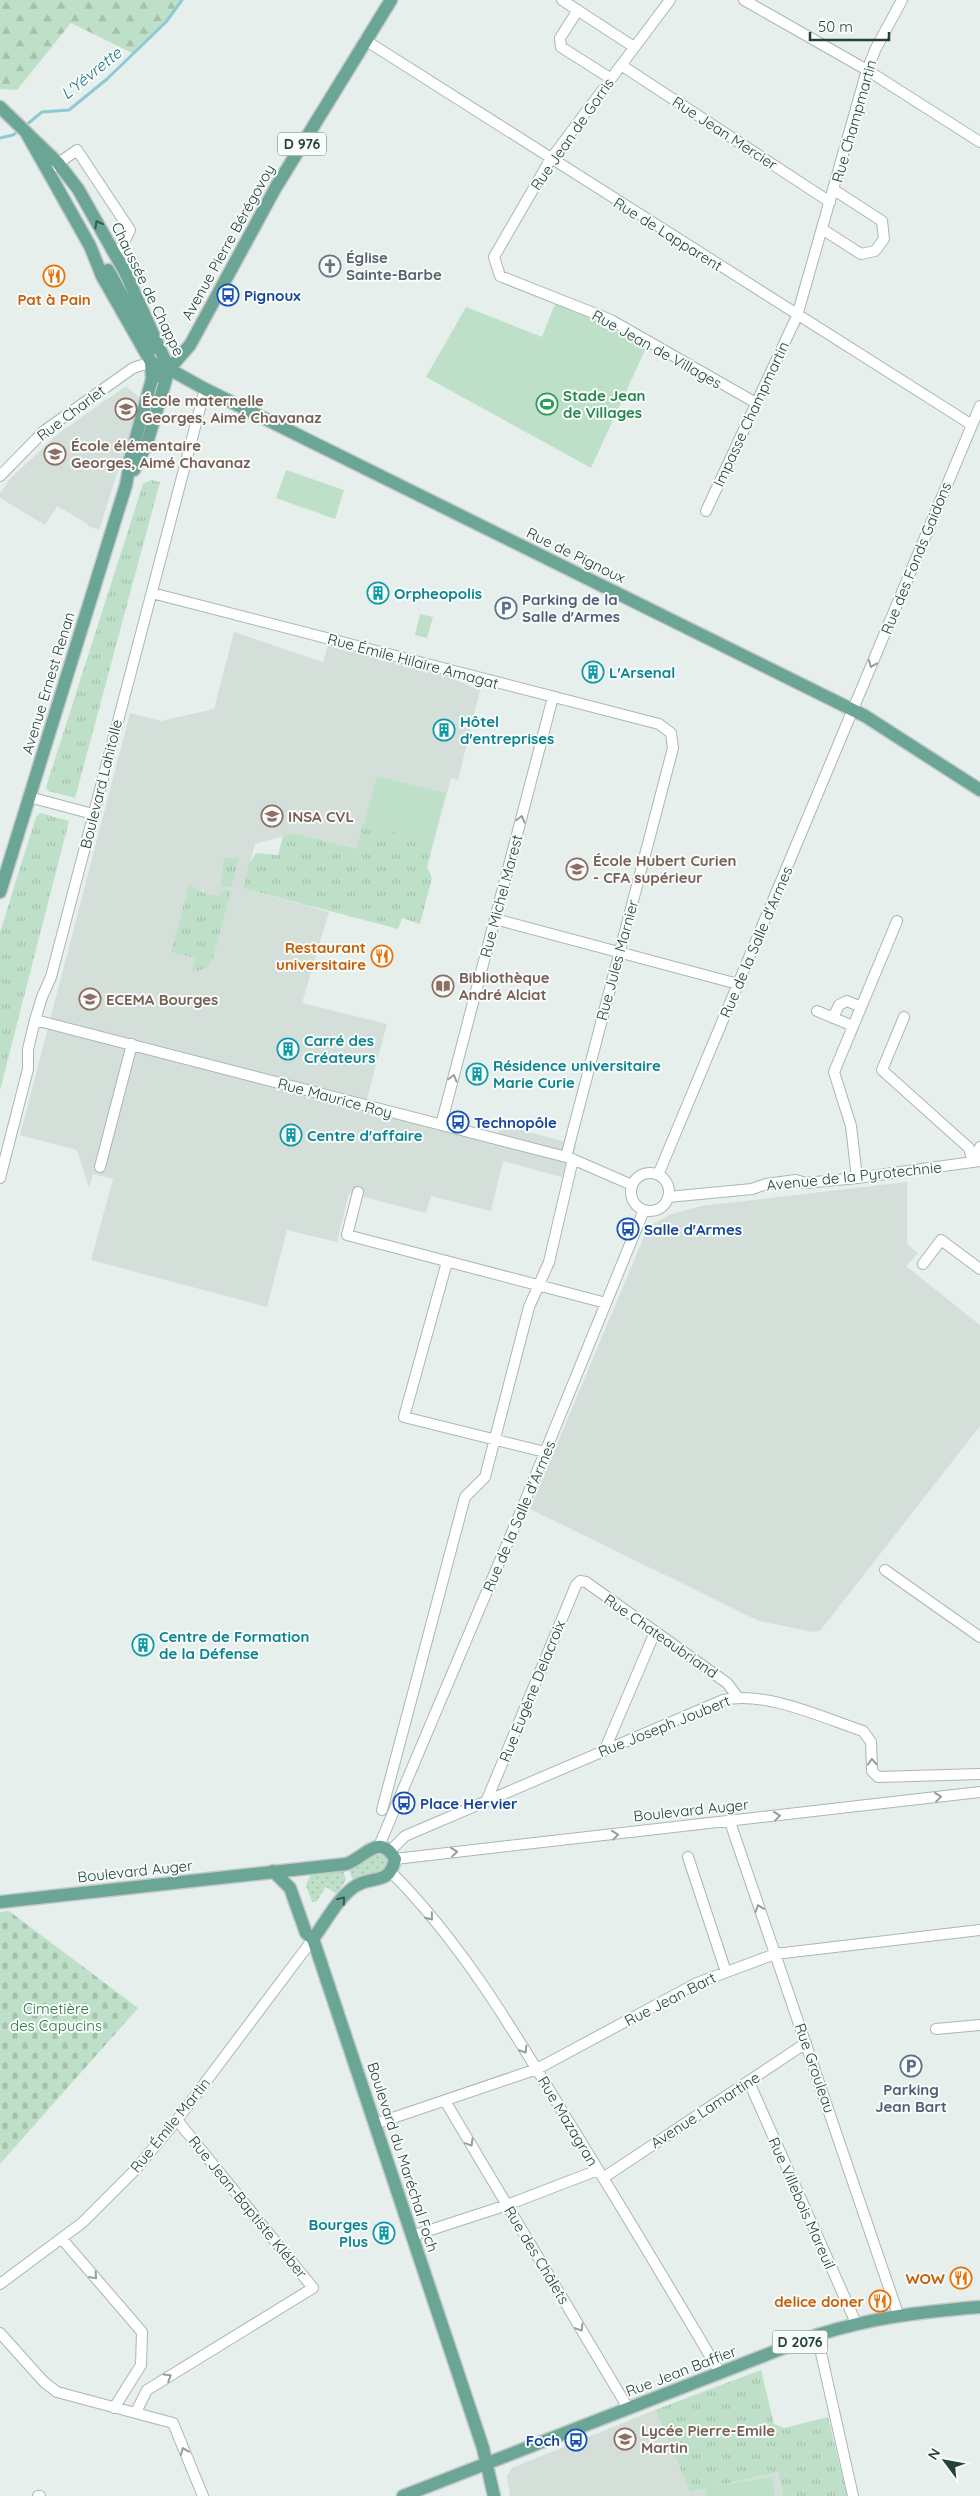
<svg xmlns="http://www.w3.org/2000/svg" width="980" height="2496" viewBox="0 0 980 2496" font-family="Quicksand,sans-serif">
<defs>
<pattern id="grass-tufts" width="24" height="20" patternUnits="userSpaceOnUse" patternTransform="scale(1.25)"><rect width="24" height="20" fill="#bfe0c8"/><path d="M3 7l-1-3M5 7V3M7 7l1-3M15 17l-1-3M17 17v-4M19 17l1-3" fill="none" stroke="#a4c1ad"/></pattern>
<pattern id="forest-firs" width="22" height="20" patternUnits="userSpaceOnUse" patternTransform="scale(1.25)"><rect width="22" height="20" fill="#bfe0c8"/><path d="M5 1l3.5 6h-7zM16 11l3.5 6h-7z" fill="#a4c1ad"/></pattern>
<pattern id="cemetery-stones" width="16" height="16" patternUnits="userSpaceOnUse" patternTransform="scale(1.25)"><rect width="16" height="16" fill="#bfe0c8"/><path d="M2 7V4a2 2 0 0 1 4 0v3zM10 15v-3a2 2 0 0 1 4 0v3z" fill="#a4c1ad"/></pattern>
<pattern id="garden-dots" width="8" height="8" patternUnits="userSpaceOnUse" patternTransform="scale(1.25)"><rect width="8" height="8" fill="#bfe0c8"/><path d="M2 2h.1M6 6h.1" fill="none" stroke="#a4c1ad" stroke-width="1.8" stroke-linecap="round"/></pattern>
</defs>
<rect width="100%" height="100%" fill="#e6efeb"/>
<path fill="#d4dfda" d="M126 386 141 399 99 530 87 526 88 524 57 506 45 525 0 498V493L11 478 59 433Z
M234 632 323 662 328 646 444 675 480 690 458 780 451 778 427 867 295 833 255 844 243 888 329 912 302 1003 387 1024 365 1106 496 1139 502 1125 577 1145 565 1178 503 1161 491 1211 431 1196 426 1213 349 1193 337 1242 287 1230 267 1307 91 1260 113 1179 93 1174 89 1188 77 1150 20 1135 130 713 161 721 214 709Z
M907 1182V1244L918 1253 906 1266 980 1325V1426L820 1631 813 1632 759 1621 530 1509 645 1234 652 1225 669 1215 701 1206Z
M655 2410 690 2492 778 2472 783 2496H510L507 2476 512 2468Z"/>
<path fill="url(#grass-tufts)" d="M151 480 160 482 75 798 48 791 46 787 143 484Z
M40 813 69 821 0 1090V932L36 817Z
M362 824 433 842 427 867 432 878 420 924 402 918 398 929 243 888 249 864 256 853 278 855 283 836 295 833 357 849Z
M224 858H239L231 887 221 886Z
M189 884C198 892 207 895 219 896V893L223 894V890L231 891 212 961C208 968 201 971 192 971L195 958 171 952Z
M761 2370 774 2424 784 2428 828 2417 847 2496H783L778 2472 690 2492 655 2410Z"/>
<path fill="url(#forest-firs)" d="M0 0H182L166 22 134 54 71 23 17 90 0 89Z"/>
<path fill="url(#cemetery-stones)" d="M9 1911 138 2008 0 2164V1912Z"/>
<path fill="url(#garden-dots)" d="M378 1851 390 1858 385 1872 352 1879 349 1868C361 1867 366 1855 378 1851Z
M343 1870 346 1880 337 1894 326 1887 316 1902H312L306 1885 311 1874Z"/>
<path fill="#bfe0c8" d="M555 304 603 323 605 329H613L646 348 591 468 426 377 466 307 542 337Z
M286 470 344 490 335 519 276 498Z
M420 614 433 617 427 638 415 635Z
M377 776 446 793 433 842 364 825Z
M772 2477 775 2496H707L705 2488Z"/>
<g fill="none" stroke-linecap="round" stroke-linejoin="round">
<path stroke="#8ec9d4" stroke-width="3" d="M25 126 42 112 69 110 107 79 166 22 182 0
M0 138 13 135 20 130"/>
<g stroke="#a8b8b2" stroke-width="12">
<path id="minor" d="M562 0 634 47
M670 0 550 160 494 257 500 276 611 320 756 403
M744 0 867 70 980 142
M578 10 560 38 561 47 610 78
M365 40 972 425
M621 65 830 202
M53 167 77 150 130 230 121 248 114 252
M822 229 861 254 875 251 884 239 882 221 834 190
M0 476 44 431 133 368 151 362
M706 511 797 316 867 70 876 48 902 0
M152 593 659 724 671 733 673 748 566 1157
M29 797 93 814
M495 919 738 984
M817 1011 853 1026
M904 1017 882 1070 969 1148 973 1162
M833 1018 839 1005 847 1001 861 1007
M35 1020 570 1158 632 1185
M441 1125 553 697
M973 1162 980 1147
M100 1167 132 1044
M631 1192a19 19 0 1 1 38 0a19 19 0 1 1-38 0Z
M658 1175 980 406
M0 1178 28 1069V1049L35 1020 42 997 51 977 205 389
M857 1178 851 1126 834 1072 897 921
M358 1192 347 1235 606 1303
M668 1197 752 1189 766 1184 796 1180 805 1183 857 1178 980 1161
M447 1262 404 1417 545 1452
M923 1264 941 1240 980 1269
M885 1570 980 1637
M605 1749 655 1632
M486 1802 576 1585 580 1581 586 1582 727 1683 737 1696
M382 1810 465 1497 485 1477 529 1307 549 1262 573 1159
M730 1822 898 2314
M379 1846 521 1511 644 1210
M390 1851 405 1836 723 1700C764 1690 824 1718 863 1731L871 1742 872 1771 878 1777 980 1774
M688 1857 726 1972
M395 1859 980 1792
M391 1872C461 1942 513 2030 564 2114 617 2200 669 2286 720 2373
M936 2029 980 2025
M749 2082 856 2323
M445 2101 628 2408
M375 2124 537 2069 697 1983 775 1954 980 1930
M603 2178 806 2043
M412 2236 507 2205 598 2170
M62 2239 142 2332 141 2365 114 2408
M0 2284 82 2223 136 2169 177 2120 313 1939
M0 2333 44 2382 57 2392 173 2423 203 2496
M817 2335 853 2496
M136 2412 147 2390 313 2288 177 2120
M38 2496H40"/>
</g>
<g stroke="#c2cac8" stroke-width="15">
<path id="major" d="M0 107 58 163 78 189 125 272 169 369
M27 134 90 246 102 276 151 362 152 379 130 459
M108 270 152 349
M151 362 169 369 205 389 865 716 980 790
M152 379 169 369 190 345 276 187 391 0
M134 470 147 443 169 369
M0 892 126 485 132 452
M273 1871 290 1888 306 1933 313 1939 483 2448 494 2496
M0 1902 346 1864C366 1857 379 1832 395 1859 389 1887 372 1874 354 1887 337 1899 325 1923 313 1939
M403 2496 817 2335C874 2317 921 2312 980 2307"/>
</g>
<use href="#minor" stroke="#fff" stroke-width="10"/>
<use href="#major" stroke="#6aa596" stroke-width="12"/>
</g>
<defs><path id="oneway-chevron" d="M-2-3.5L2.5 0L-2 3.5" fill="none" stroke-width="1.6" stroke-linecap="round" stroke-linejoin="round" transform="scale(1.25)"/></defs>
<g stroke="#365b51">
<use href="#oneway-chevron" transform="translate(98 224) rotate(-119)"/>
<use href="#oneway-chevron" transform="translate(342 1900) rotate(-51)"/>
</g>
<g stroke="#92a09c">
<use href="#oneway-chevron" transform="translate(872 664) rotate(112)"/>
<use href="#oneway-chevron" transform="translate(521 819) rotate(-75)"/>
<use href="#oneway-chevron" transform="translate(453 1078) rotate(-75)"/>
<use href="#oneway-chevron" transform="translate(872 1762) rotate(-93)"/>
<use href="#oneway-chevron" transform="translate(938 1797) rotate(-7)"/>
<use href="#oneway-chevron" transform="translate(777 1816) rotate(-7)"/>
<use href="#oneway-chevron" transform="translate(615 1835) rotate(-6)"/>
<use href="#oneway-chevron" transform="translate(454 1852) rotate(-6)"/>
<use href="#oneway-chevron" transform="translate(759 1908) rotate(-109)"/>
<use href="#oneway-chevron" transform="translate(430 1917) rotate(51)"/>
<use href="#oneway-chevron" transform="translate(524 2050) rotate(57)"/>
<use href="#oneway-chevron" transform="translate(470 2143) rotate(59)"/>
<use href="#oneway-chevron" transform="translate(94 2276) rotate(49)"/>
<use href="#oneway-chevron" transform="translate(580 2328) rotate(59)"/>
<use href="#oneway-chevron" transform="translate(168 2377) rotate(-32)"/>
<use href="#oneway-chevron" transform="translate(184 2451) rotate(-112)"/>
</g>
<defs>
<g id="church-ring" transform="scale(1.125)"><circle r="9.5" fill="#f7fbf9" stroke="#6b7280" stroke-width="1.5"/><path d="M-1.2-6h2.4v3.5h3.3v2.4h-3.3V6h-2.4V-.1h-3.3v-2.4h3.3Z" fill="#6b7280"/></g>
<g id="restaurant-ring" transform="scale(1.125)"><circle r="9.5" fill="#f7fbf9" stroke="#e8710a" stroke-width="1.5"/><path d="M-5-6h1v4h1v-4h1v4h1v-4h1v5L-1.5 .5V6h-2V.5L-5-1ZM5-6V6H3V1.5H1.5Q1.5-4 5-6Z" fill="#e8710a"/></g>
<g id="bus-ring" transform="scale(1.125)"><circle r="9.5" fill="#f7fbf9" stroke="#1a4fb4" stroke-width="1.5"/><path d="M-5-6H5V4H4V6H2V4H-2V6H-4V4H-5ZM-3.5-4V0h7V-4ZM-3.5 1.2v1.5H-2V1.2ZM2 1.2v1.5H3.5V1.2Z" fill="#1a4fb4"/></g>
<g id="stadium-ring" transform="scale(1.125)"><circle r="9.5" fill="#f7fbf9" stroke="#2e9e5b" stroke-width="1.5"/><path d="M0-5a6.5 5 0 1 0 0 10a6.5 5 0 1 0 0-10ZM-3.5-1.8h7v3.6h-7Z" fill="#2e9e5b"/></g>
<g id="school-ring" transform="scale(1.125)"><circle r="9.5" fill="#f7fbf9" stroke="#8d6e63" stroke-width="1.5"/><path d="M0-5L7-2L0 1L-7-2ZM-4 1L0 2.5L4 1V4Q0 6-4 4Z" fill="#8d6e63"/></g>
<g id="building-ring" transform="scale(1.125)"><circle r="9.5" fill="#f7fbf9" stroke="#0f9aa8" stroke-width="1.5"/><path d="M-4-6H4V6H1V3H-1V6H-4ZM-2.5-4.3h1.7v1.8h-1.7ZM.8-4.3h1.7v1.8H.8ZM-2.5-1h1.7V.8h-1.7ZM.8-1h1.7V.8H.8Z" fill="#0f9aa8"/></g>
<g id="parking-ring" transform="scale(1.125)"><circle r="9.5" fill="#f7fbf9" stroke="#5c6f8a" stroke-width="1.5"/><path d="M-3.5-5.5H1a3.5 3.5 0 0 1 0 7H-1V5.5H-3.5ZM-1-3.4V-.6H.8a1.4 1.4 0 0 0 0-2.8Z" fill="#5c6f8a"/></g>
<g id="university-ring" transform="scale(1.125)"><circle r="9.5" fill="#f7fbf9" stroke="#8d6e63" stroke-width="1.5"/><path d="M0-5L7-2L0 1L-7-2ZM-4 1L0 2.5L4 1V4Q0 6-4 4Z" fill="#8d6e63"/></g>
<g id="library-ring" transform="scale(1.125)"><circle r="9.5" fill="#f7fbf9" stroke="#8d6e63" stroke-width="1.5"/><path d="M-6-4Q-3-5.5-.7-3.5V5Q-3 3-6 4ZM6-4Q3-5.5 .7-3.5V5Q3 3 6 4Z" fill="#8d6e63"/></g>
</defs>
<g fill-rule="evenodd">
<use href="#church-ring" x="330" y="266"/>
<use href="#restaurant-ring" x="54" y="276"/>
<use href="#bus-ring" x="228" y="295"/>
<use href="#stadium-ring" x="547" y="404"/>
<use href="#school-ring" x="126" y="409"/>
<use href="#school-ring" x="55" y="454"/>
<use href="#building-ring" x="378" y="593"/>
<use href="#parking-ring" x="506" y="608"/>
<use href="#building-ring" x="593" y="672"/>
<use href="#building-ring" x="444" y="730"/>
<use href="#university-ring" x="272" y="816"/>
<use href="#university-ring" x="577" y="869"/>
<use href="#restaurant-ring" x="382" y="956"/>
<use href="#library-ring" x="443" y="986"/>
<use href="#university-ring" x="90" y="999"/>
<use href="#building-ring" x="288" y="1049"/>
<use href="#building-ring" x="477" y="1074"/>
<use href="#bus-ring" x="458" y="1122"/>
<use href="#building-ring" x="291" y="1135"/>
<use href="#bus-ring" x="628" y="1229"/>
<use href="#building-ring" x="143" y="1645"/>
<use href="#bus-ring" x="404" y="1803"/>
<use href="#parking-ring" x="911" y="2066"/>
<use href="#building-ring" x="384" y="2233"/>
<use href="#restaurant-ring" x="961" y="2278"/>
<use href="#restaurant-ring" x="880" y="2301"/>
<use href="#school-ring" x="625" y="2439"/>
<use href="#bus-ring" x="576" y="2440"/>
</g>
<g text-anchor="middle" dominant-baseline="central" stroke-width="4" stroke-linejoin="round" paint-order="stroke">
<g fill="#f7fbf9" stroke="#637a73" stroke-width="1">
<rect x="278" y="132.5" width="48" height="23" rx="4"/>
<rect x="772.5" y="2330.5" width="55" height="23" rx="4"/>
</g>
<g font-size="14" font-weight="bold" fill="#24423a">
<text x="302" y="144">D 976</text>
<text x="800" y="2342">D 2076</text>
</g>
<g font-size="15" fill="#24423a" stroke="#f7fbf9">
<text transform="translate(854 121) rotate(-74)">Rue Champmartin</text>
<text transform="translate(725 133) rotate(33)">Rue Jean Mercier</text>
<text transform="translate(572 134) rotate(-55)">Rue Jean de Gorris</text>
<text transform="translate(668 234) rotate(32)">Rue de Lapparent</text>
<text transform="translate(228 242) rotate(-61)">Avenue Pierre Bérégovoy</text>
<text transform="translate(148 289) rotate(64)">Chaussée de Chappe</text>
<text transform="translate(657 349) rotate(29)">Rue Jean de Villages</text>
<text transform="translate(71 413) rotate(-37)">Rue Charlet</text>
<text transform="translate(751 414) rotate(-65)">Impasse Champmartin</text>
<text transform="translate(576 555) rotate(26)">Rue de Pignoux</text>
<text transform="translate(916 558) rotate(-68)">Rue des Fonds Gaidons</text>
<text transform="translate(413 661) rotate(15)">Rue Émile Hilaire Amagat</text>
<text transform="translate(48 683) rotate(-73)">Avenue Ernest Renan</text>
<text transform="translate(101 784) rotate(-76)">Boulevard Lahitolle</text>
<text transform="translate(501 896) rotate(-75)">Rue Michel Marest</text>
<text transform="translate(756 942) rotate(-67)">Rue de la Salle d'Armes</text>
<text transform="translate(617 960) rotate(-75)">Rue Jules Marnier</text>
<text transform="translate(335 1098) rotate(15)">Rue Maurice Roy</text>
<text transform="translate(854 1176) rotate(-6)">Avenue de la Pyrotechnie</text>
<text transform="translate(519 1516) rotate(-67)">Rue de la Salle d'Armes</text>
<text transform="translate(661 1636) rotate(35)">Rue Chateaubriand</text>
<text transform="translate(532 1691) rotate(-68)">Rue Eugène Delacroix</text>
<text transform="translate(664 1726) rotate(-22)">Rue Joseph Joubert</text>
<text transform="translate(691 1810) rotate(-6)">Boulevard Auger</text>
<text transform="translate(135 1871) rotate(-6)">Boulevard Auger</text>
<text transform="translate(670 1999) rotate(-27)">Rue Jean Bart</text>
<text transform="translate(815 2068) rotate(71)">Rue Grouleau</text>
<text transform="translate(705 2110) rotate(-33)">Avenue Lamartine</text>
<text transform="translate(568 2121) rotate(59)">Rue Mazagran</text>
<text transform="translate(170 2125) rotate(-51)">Rue Émile Martin</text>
<text transform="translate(403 2157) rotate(72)">Boulevard du Maréchal Foch</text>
<text transform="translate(802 2203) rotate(66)">Rue Villebois Mareuil</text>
<text transform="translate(248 2207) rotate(51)">Rue Jean-Baptiste Kléber</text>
<text transform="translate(537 2255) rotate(59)">Rue des Châlets</text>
<text transform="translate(681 2371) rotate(-21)">Rue Jean Baffier</text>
</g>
<g font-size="15" font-weight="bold" fill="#5b616d" stroke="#f7fbf9" text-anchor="start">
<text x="346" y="257">Église<tspan x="346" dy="17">Sainte-Barbe</tspan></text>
</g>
<g font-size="15" font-weight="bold" fill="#164399" stroke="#f7fbf9" text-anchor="start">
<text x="244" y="295">Pignoux</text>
<text x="474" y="1122">Technopôle</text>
<text x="644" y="1229">Salle d'Armes</text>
<text x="420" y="1803">Place Hervier</text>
<text x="560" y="2440" text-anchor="end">Foch</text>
</g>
<g font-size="15" font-weight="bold" fill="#c56008" stroke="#f7fbf9" text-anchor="end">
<text x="54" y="299" text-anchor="middle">Pat à Pain</text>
<text x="366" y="947">Restaurant<tspan x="366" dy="17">universitaire</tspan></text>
<text x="945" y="2278">WOW</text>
<text x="864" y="2301">delice doner</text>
</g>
<g font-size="15" font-weight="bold" fill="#27864d" stroke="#f7fbf9" text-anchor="start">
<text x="563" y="395">Stade Jean<tspan x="563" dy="17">de Villages</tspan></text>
</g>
<g font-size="15" font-weight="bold" fill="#785e54" stroke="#f7fbf9" text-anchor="start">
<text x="142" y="400">École maternelle<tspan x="142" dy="17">Georges, Aimé Chavanaz</tspan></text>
<text x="71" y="445">École élémentaire<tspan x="71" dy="17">Georges, Aimé Chavanaz</tspan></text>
<text x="288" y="816">INSA CVL</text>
<text x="593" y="860">École Hubert Curien<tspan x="593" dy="17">- CFA supérieur</tspan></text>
<text x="459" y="977">Bibliothèque<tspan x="459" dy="17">André Alciat</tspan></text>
<text x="106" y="999">ECEMA Bourges</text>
<text x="641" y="2430">Lycée Pierre-Emile<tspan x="641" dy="17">Martin</tspan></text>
</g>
<g font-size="15" font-weight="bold" fill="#0d838f" stroke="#f7fbf9" text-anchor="start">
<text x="394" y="593">Orpheopolis</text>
<text x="609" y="672">L'Arsenal</text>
<text x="460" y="721">Hôtel<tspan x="460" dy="17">d'entreprises</tspan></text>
<text x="304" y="1040">Carré des<tspan x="304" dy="17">Créateurs</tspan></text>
<text x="493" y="1065">Résidence universitaire<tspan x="493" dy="17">Marie Curie</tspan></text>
<text x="307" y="1135">Centre d'affaire</text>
<text x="159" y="1636">Centre de Formation<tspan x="159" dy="17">de la Défense</tspan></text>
<text x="368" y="2224" text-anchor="end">Bourges<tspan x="368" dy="17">Plus</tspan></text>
</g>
<g font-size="15" font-weight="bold" fill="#4e5e75" stroke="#f7fbf9" text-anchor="start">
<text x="522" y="599">Parking de la<tspan x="522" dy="17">Salle d'Armes</tspan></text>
<text x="911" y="2089" text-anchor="middle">Parking<tspan x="911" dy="17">Jean Bart</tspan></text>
</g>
<g font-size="15" fill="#2d7a4b" stroke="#f7fbf9">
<text x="56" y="2008">Cimetière<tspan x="56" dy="17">des Capucins</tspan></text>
</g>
<g font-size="16" font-style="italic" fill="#1c6f80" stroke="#f7fbf9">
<text transform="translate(91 73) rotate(-39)">L'Yévrette</text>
</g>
</g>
<g transform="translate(945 2461) rotate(302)" stroke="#f7fbf9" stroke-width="4" paint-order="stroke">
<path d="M0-4L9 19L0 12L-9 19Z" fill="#24423a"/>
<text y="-8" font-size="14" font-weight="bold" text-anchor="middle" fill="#24423a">N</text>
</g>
<path d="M810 32v8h79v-8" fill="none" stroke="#24423a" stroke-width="2.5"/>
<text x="818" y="32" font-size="15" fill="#24423a" stroke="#f7fbf9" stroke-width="4" paint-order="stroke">50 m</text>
</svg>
